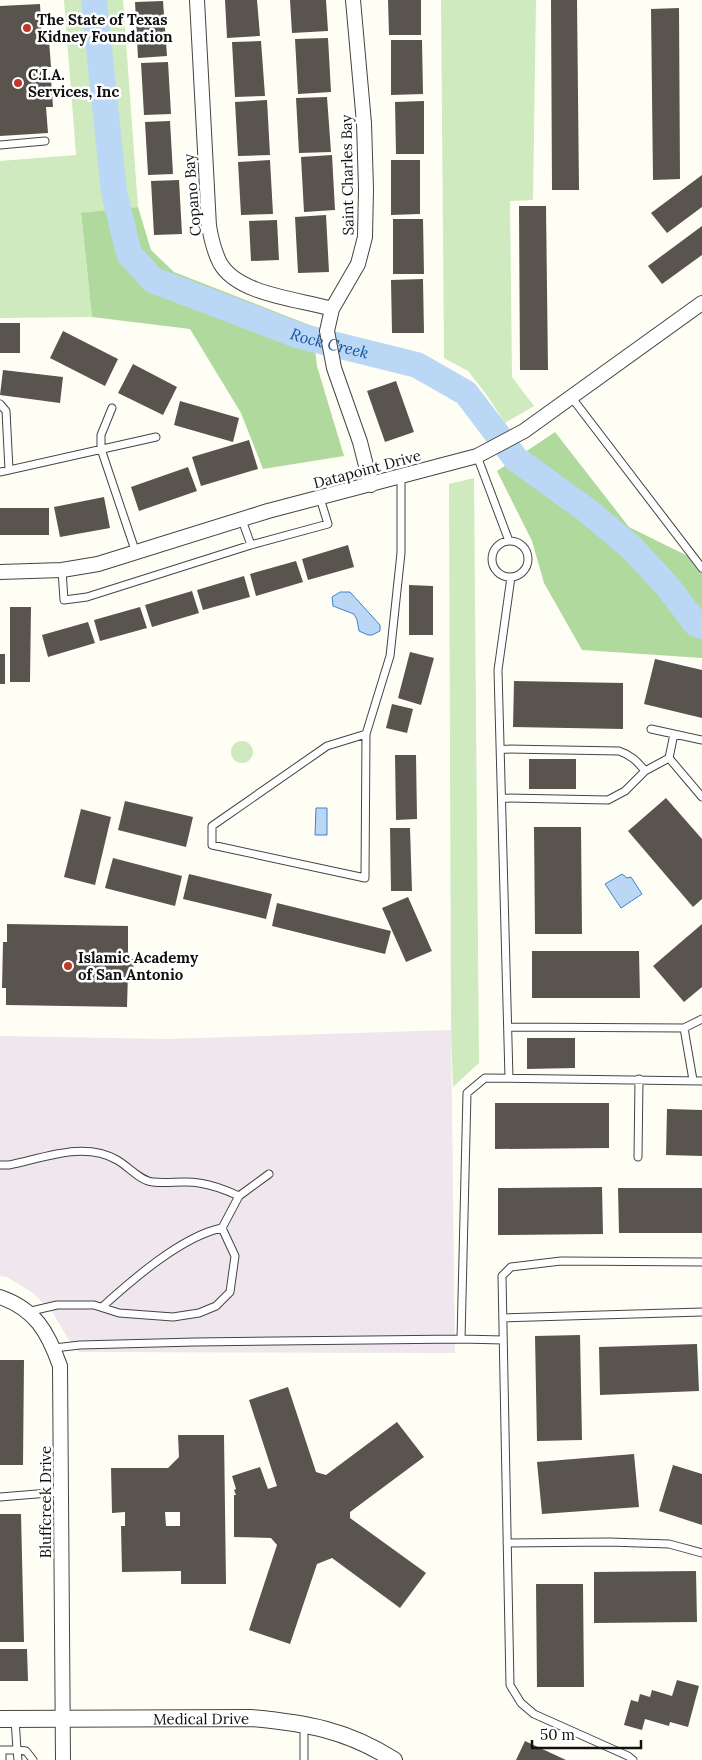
<svg xmlns="http://www.w3.org/2000/svg" width="702" height="1760" viewBox="0 0 702 1760" font-family="Lora,serif">
<rect width="100%" height="100%" fill="#fffef5"/>
<path fill="#efe6ee" d="M451 1030 455 1353 79 1352 67 1337 53 1313 33 1293 7 1277 0 1276V1036L167 1039Z"/>
<path fill="#ceeabe" d="M64 0H123L138 207 81 214 92 317 0 318V161L76 155Z
M441 0H536L533 200 510 201 512 377 534 406 505 423 486 394 468 371 444 358Z
M474 478 479 1063 453 1087 451 1030 449 484Z
M231 752a11 11 0 1 1 22 0a11 11 0 1 1-22 0Z"/>
<path fill="#b0da9d" d="M138 207 151 250 174 272 312 326 317 366 344 456 263 469 241 413 190 329 92 317 81 213Z
M555 432 629 527 702 563V658L582 650 544 583 532 541 497 471Z"/>
<path fill="#bad7f5" stroke="#4280cc" d="M340 592H350L380 625V631L372 635H368L359 631 357 620 354 614 333 606 332 597Z
M316 808H327V835H315Z
M622 874 627 878 631 877 642 894 621 908 605 884Z"/>
<g fill="none" stroke-linecap="round" stroke-linejoin="round">
<path stroke="#bad7f5" stroke-width="26" id="s1" d="M94 0 114 192 129 254 153 280 300 336 417 365 466 393 516 459 588 511 633 549 668 587 696 624 702 626"/>
</g>
<path fill="#59544d" fill-rule="evenodd" d="M225 0H257L260 36 227 38Z
M290 0H326L328 31 292 33Z
M388 0H421V35H389Z
M551 0H577L579 190H552Z
M163 1 167 56 138 58 135 2Z
M40 4 42 41 49 40 51 67H47L48 79H51L53 107H46L48 133 0 136V6Z
M679 8 680 179 653 180 651 9Z
M328 38 331 92 298 94 295 39Z
M391 40H422L423 94 391 95Z
M261 41 265 96 235 97 232 42Z
M168 62 171 114 144 115 141 63Z
M327 97 331 152 299 153 296 98Z
M267 100 270 155 238 156 235 102Z
M424 101V154H396L395 102Z
M170 121 173 174 148 175 145 122Z
M332 155 335 210 304 212 301 157Z
M270 160 273 214 241 215 238 162Z
M391 160H420V214L391 215Z
M702 175V207L667 233 651 213Z
M179 180 182 234 154 235 151 181Z
M519 206H546L548 370H520Z
M326 215 329 272 298 273 295 217Z
M393 219H423L424 274H393Z
M277 220 279 260 251 261 249 221Z
M702 226V255L662 284 648 266Z
M423 279 424 333H392L391 280Z
M0 323H20V353H0Z
M63 331 118 359 105 386 50 358Z
M133 364 177 387 163 415 118 393Z
M3 370 63 377 60 403 0 395Z
M396 381 414 432 385 442 367 391Z
M180 401 239 418 233 442 174 425Z
M249 440 258 469 201 486 192 457Z
M188 467 197 491 139 511 131 487Z
M104 497 110 528 60 537 54 507Z
M0 508H49V535H0Z
M348 545 354 567 308 580 302 559Z
M296 561 303 582 256 596 250 574Z
M244 576 250 597 203 610 197 590Z
M409 585 433 586V635H409Z
M192 591 199 613 152 627 145 605Z
M10 607H31L30 682H10Z
M140 607 147 628 100 641 94 620Z
M88 622 95 643 48 657 42 635Z
M410 652 434 658 421 705 398 698Z
M0 654H5V684H0Z
M655 659 702 670V718L644 704Z
M514 681 623 683V729L513 727Z
M392 704 413 709 407 733 386 728Z
M395 755H416L417 819 396 820Z
M529 759H576V789H529Z
M666 798 702 839V899L693 907 628 831Z
M125 801 193 817 186 847 118 830Z
M81 809 111 817 95 885 64 877Z
M534 827H581L582 934H535Z
M390 828H410L412 891H391Z
M113 858 182 876 175 906 105 888Z
M189 874 272 894 266 919 183 899Z
M408 897 432 951 406 962 382 908Z
M277 903 391 931 385 954 272 926Z
M7 924 128 926V959H134L133 973H128L127 1007 6 1005V988H2L3 942H7Z
M702 924V987L684 1002 653 966Z
M532 951H639L640 998H532Z
M527 1038H575V1068L527 1069Z
M495 1103H609V1148L495 1149Z
M667 1109 702 1110V1156L666 1155Z
M602 1187 603 1234 498 1235V1188Z
M618 1188H702V1233H619Z
M580 1335 582 1440 537 1441 535 1336Z
M697 1344 699 1391 600 1395 599 1347Z
M0 1360H24L23 1465H0Z
M288 1387 316 1472 326 1475 397 1422 424 1457 350 1512V1518L426 1573 400 1608 332 1558 317 1564 290 1644 249 1630 277 1545 271 1538 234 1537V1495H236L234 1490 236 1489 232 1476 260 1467 268 1489 277 1486 249 1400Z
M178 1435H224L226 1584H181V1571L122 1572 121 1526H125V1512L112 1513 111 1468H168L179 1457ZM165 1512H180V1526H166Z
M634 1454 639 1507 542 1514 537 1462Z
M673 1465 702 1474V1525L659 1511Z
M0 1514H21L24 1642H0Z
M696 1571 697 1622 594 1623V1572Z
M536 1584H583L584 1687H537Z
M0 1649H27L28 1681H0Z
M677 1680 699 1686 688 1727 670 1722 669 1726 645 1719 642 1730 624 1725 631 1700 638 1702 640 1694 650 1697 652 1690 672 1696Z
M525 1741 566 1760H516Z"/>
<g fill="none" stroke-linecap="round" stroke-linejoin="round">
<g stroke="#444" stroke-width="9">
<path id="service" d="M0 145 45 141
M572 398 702 568
M0 404 6 411 9 470
M112 408 101 435V449L136 553
M477 456 509 541
M0 472 156 437
M242 520 251 545
M492 559a18 18 0 1 1 36 0a18 18 0 1 1-36 0Z
M62 570 64 600 87 597 251 545 328 524 320 498
M651 729 702 740
M366 734 365 878 212 845V826L327 746 366 734 390 656 401 553V477
M501 749 619 751C631 755 637 761 645 771
M669 758 674 734
M502 798 608 800 625 791 645 771 669 758 702 797
M508 1027 684 1028 702 1019
M684 1028 693 1080
M509 1078 498 670 511 577
M638 1157 639 1079
M0 1165H9C44 1158 84 1141 117 1160 128 1166 140 1181 153 1182 168 1184 184 1180 199 1183 213 1185 226 1190 239 1196
M102 1307C132 1280 182 1236 222 1228
M27 1312 57 1305H94L119 1313 173 1317 199 1313 216 1306 230 1292 235 1256 222 1228 239 1196 269 1174
M503 1318 702 1312
M503 1340 461 1339 467 1093 485 1078 702 1081
M54 1348 80 1345 195 1342 461 1339
M0 1497 61 1492
M507 1543 609 1542 669 1544 702 1553
M0 1750H17L15 1719
M2 1760V1750
M18 1760 17 1750 26 1751 33 1760
M304 1760V1724
M633 1760 628 1756 534 1714 521 1703 510 1685 502 1276 511 1267 561 1261 702 1262"/>
</g>
<g stroke="#444" stroke-width="16">
<path id="minor" d="M197 0 209 226C211 238 214 251 220 263 238 295 299 299 332 309
M353 0 364 123 366 189 365 237 358 264 332 309 327 331 334 368 360 442 371 485
M0 572 62 570 98 564 268 511 477 456 524 431 702 303
M0 1297C35 1309 48 1332 60 1366L63 1760"/>
</g>
<g stroke="#444" stroke-width="18">
<g id="tertiary">
<path id="s2" d="M0 1719 251 1718C306 1723 347 1730 394 1760"/>
</g>
</g>
<use href="#service" stroke="#fff" stroke-width="7"/>
<use href="#minor" stroke="#fff" stroke-width="14"/>
<use href="#tertiary" stroke="#fff" stroke-width="16"/>
</g>
<g fill="#c0382a" stroke="#fff" stroke-width="2">
<circle cx="27" cy="28" r="5"/>
<circle cx="18" cy="83" r="5"/>
<circle cx="68" cy="966" r="5"/>
</g>
<g text-anchor="middle" dominant-baseline="central" stroke-width="5" stroke-linejoin="round" paint-order="stroke">
<g font-size="15" font-weight="bold" fill="#111" stroke="#fff" text-anchor="start">
<text x="37" y="19">The State of Texas<tspan x="37" dy="17">Kidney Foundation</tspan></text>
<text x="28" y="74">C.I.A.<tspan x="28" dy="17">Services, Inc</tspan></text>
<text x="78" y="957">Islamic Academy<tspan x="78" dy="17">of San Antonio</tspan></text>
</g>
<g font-size="15" fill="#111" stroke="#fff">
<text transform="translate(347 175) rotate(-91)">Saint Charles Bay</text>
<text transform="translate(192 195) rotate(-95)">Copano Bay</text>
<text transform="translate(367 469) rotate(-15)">Datapoint Drive</text>
<text transform="translate(45 1502) rotate(-90)">Bluffcreek Drive</text>
<text stroke="none"><textPath href="#s2" startOffset="201">Medical Drive</textPath></text>
</g>
<g font-size="16" font-style="italic" fill="#1a53a2" stroke="#fff">
<text stroke="none"><textPath href="#s1" startOffset="480">Rock Creek</textPath></text>
</g>
</g>
<path d="M532 1740v8h109v-8" fill="none" stroke="#111111" stroke-width="2.5"/>
<text x="540" y="1740" font-size="15" fill="#111111" stroke="#ffffff" stroke-width="4" paint-order="stroke">50 m</text>
</svg>
